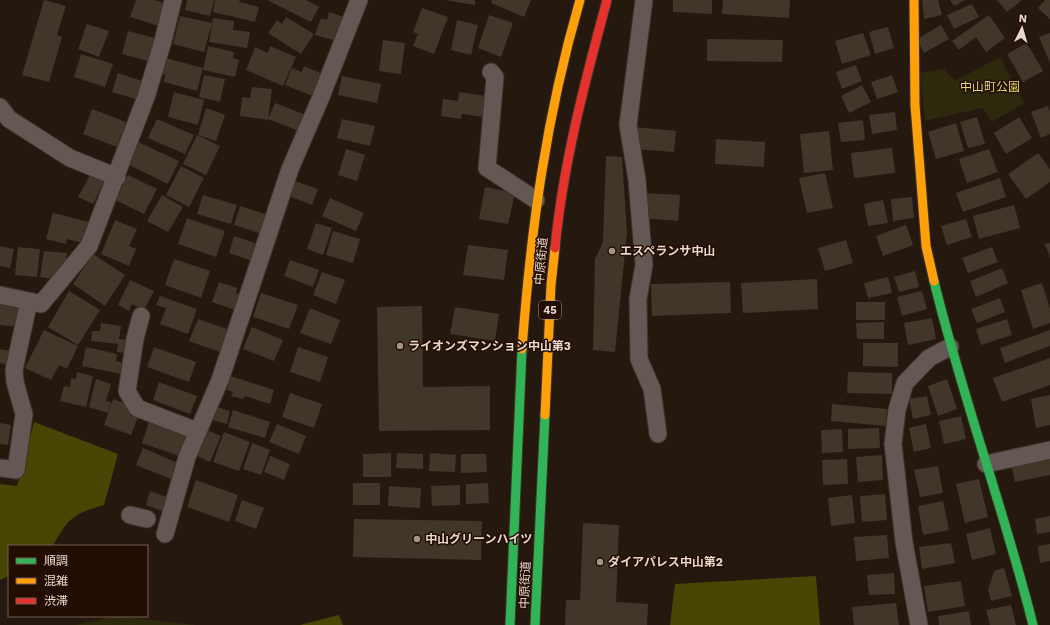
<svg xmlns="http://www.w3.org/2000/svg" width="1050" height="625" viewBox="0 0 1050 625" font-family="'Work Sans','Noto Sans JP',sans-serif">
<rect width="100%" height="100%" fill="#25180f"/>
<path fill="#2c290c" d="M1000 57 1024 103 992 122 982 108 925 121 920 73 944 69 955 81Z
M115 616H116L196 625H76Z"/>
<path fill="#484505" d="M34 422 118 454 104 505C73 514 68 518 53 546H9V576L0 580V484L17 486Z
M816 576 820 625H670L675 584Z
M339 615 343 625H300Z"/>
<path fill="#40362a" d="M44 0 66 6 57 35 62 37 49 82 22 75Z
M136 0H155L169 5 162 27 130 17Z
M187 0H214L210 16 185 10Z
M215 0H240L239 2 259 7 255 22 213 12Z
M267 0H306L319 7 311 22Z
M445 0H475V5Z
M492 0H531L524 17 491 3Z
M673 0H712V14L673 12Z
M723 0H790L789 18 722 14Z
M922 0H938L942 15 924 19Z
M950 0H965L954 6Z
M997 0H1022L1007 12Z
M1045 0H1050V19L1038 8Z
M972 4 979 17 954 29 947 15Z
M422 8 448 17 434 54 413 46 418 34 413 32Z
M329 12 347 18 340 42 315 35 321 18 327 20Z
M489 15 513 23 501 57 478 48Z
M989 15 1005 38 986 52 976 37 959 50 952 41Z
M180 16 212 23 204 52 173 44Z
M286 17 314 34 301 54 268 33 277 20 282 24Z
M213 18 234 21 233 30 250 32 247 48 209 42Z
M457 20 478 25 471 55 451 50Z
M87 24 109 31 99 57 78 49Z
M941 25 949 39 924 53 917 39Z
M888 27 894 48 875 54 869 32Z
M128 31 158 39 151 62 122 54Z
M863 33 871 55 842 64 835 41Z
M1050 33V63L1039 37Z
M707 39 783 40 782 62 707 61Z
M383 40 405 43 401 74 379 71Z
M1027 43 1043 71 1023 82 1007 54Z
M208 46 234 52 233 58 239 60 235 77 203 70Z
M270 46 296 57 283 86 246 70 255 47 268 53Z
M81 54 113 64 105 87 74 77Z
M162 57 203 68 197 91 164 82 165 75 158 73Z
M856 65 862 81 842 89 836 72Z
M304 66 325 75 315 97 285 85 292 68 302 72Z
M118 73 148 83 142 101 112 92Z
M204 75 225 79 220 102 199 97Z
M892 75 898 92 877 99 871 82Z
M342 76 381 84 377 103 338 95Z
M862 85 871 102 849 113 841 96Z
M252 87 272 89 268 120 240 116 242 97 250 98Z
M174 92 204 100 198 125 168 117Z
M459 92 486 96 483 117 462 114 461 119 441 116 443 99 458 101Z
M275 103 306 115 299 131 268 119Z
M1048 106 1050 112V134L1041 138 1031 112Z
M206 108 225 115 216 141 198 135Z
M92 109 126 122 117 147 83 134Z
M895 112 897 130 872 134 869 115Z
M977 117 985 144 968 148 960 122Z
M1019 117 1032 138 1006 154 994 133Z
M157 119 194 135 185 154 148 138Z
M342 119 375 126 370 146 337 138Z
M863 120 865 140 841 142 838 123Z
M956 123 964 151 936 159 928 132Z
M635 127 676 131 674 152 633 149Z
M829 131 833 170 804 173 800 134Z
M197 135 220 146 206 175 183 164Z
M716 139 765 142 764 167 715 164Z
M138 142 179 161 168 184 127 164Z
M892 148 895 173 854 178 851 153Z
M346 149 365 155 357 181 338 175Z
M989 149 998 172 967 183 959 159Z
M1038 153 1050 169V182L1026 199 1008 174Z
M606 156 622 157 627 232 615 352 593 350 595 259 603 242Z
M181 166 204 178 189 207 166 195Z
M825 173 833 208 807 213 799 178Z
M90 175 104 182 93 204 78 197Z
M128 175 157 189 144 214 115 200Z
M1000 178 1006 197 963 212 956 193Z
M292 180 318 189 312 205 286 195Z
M485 187 515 193 508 224 479 219Z
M643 193 680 195 678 221 641 218Z
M162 195 183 207 168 232 147 221Z
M203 195 237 205 231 224 197 214Z
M912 197 914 218 893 221 891 199Z
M330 198 364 213 356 231 322 216Z
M883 200 888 223 868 226 864 204Z
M1014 205 1020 228 979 239 973 216Z
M240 206 271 216 265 235 234 225Z
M53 213 93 223 87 244 67 239 66 244 46 239Z
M187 218 225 231 216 257 178 244Z
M966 219 972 237 947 245 941 226Z
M115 220 137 229 129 246 136 249 129 266 101 254Z
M316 223 332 228 323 255 307 249Z
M906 225 913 245 883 256 876 236Z
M333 231 360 239 353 263 326 255Z
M234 236 261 245 255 262 229 253Z
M846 240 853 263 825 271 818 248Z
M1050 243V258L1045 244Z
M468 245 508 250 504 280 463 275Z
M0 246 14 249 10 268 0 266Z
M18 247 40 249 37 277 15 275Z
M992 247 998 262 968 273 962 258Z
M44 251 67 253 65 269 59 280 40 277Z
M93 254 125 275 105 306 73 284Z
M174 259 210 271 201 298 165 285Z
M290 260 319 270 313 287 284 276Z
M1002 268 1008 283 976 297 970 281Z
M915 271 919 287 899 292 894 277Z
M322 272 345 280 336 304 313 295Z
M888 277 892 293 868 298 864 283Z
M817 279 818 309 743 313 741 283Z
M130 280 154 291 144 310 132 304 129 311 118 305Z
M219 282 237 288 236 293 240 295 235 310 212 302Z
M730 282 731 313 652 316 651 284Z
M1042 283 1050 309V323L1033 329 1021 290Z
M69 291 100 310 78 345 48 327Z
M922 291 927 309 902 316 897 297Z
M261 293 298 305 289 329 253 317Z
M160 296 197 309 188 334 160 324 166 308 156 305Z
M1000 298 1005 312 977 323 971 309Z
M856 302H885V320H856Z
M0 304 23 307 20 327 0 325Z
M422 306 423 387 490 386V430L380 431 379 430 377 307Z
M455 307 499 314 495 341 450 334Z
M310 308 340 320 331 344 300 333Z
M932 318 936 339 908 345 904 323Z
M198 319 233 331 225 354 189 341Z
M1007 319 1012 335 981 345 976 329Z
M884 322V339H857L856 323Z
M101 323 121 326 119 339 132 340 131 354 117 352 118 344 91 341 92 331H100Z
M252 327 283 340 274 361 243 349Z
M44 330 78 346 67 369 59 365 51 380 25 368Z
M1050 330V346L1005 363 1000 348Z
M863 343H898V367L863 366Z
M86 347 117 354 116 361 124 363 121 374 82 366Z
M154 347 196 362 189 382 147 367Z
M298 347 328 357 320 382 290 372Z
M0 349 12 351 9 365 0 363Z
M1050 358V385L1002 402 993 378Z
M77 372 93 376 86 407 60 401 64 386 70 387 71 378 76 379Z
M848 372 892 373V394L847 393Z
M231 376 274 390 270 404 245 396 243 399 231 396 233 392 227 390Z
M96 379 111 384 106 401 111 402 108 413 89 407Z
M947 379 957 409 938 416 928 386Z
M159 382 197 396 190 414 153 400Z
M290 393 322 404 314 428 282 417Z
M1050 395V425L1036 428 1031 399Z
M927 396 931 415 913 419 909 399Z
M113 399 132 406 130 414 138 417 131 435 104 425Z
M832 404 887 409 886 426 831 421Z
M213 406 230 411 227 424 209 419Z
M233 410 270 422 265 438 228 427Z
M961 416 966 439 944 444 939 421Z
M149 422 190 436 182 457 142 443Z
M0 423 11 425 8 445 0 444Z
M277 424 306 436 299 454 269 442Z
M926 424 931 448 914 452 909 428Z
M202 428 221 436 210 462 191 453Z
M879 428 880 448 848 449V429Z
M842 429 843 452 822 453 821 430Z
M224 432 250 442 239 471 213 462Z
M252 443 270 450 261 475 243 469Z
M143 448 178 463 171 479 136 465Z
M391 453V477H363V454Z
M397 453 423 454V469L396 468Z
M430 453 456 455 455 472 429 471Z
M461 454H486L487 472 461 473Z
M882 455 883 480 858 482 856 457Z
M270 456 290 464 284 480 264 472Z
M1050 458V475L1015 482 1011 463Z
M847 459 848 484 823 485 822 460Z
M938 466 943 493 920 497 914 470Z
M979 479 988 517 965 523 956 484Z
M196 480 238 495 229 522 187 507Z
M353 483H380V505H353Z
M488 483 489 503 466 504V484Z
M460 485V505L432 506 431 486Z
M389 486 421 488 420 508 388 506Z
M150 491 172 499 167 513 146 505Z
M885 494 887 520 862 522 860 496Z
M852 495 855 523 831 526 828 498Z
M242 500 264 508 256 529 235 521Z
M943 501 949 530 923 535 918 506Z
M1050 516V532L1037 534 1035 519Z
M354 519 482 521 481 560 353 557Z
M583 523 619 525 616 602 648 604 647 625H565L566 600H580Z
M990 528 996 554 972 560 966 534Z
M887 535 889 558 856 561 854 537Z
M951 543 955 563 922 569 919 547Z
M1050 544V561L1040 563 1038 546Z
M1004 568 1012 596 991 601 988 590 994 571Z
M894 573 895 594 869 595 867 575Z
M961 581 965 606 928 612 924 586Z
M896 603 899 625H854L852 607Z
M1011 605 1016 625H990L986 610Z
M969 611 971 625H939L938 616Z"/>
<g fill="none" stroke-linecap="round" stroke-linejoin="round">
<g stroke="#3e342b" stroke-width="19">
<path id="street" d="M644 0 628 125 637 180 644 265 638 299 639 359 652 389 658 434
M491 72 495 77 487 168 536 200
M0 107 9 119 70 158 117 177
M0 295 29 301 14 370 15 382 24 414 16 470 0 468
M29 301 41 304 89 246 146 97 163 41 173 0
M141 316 135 339 127 391 137 408 197 431
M986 464 1050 450
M130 515 147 519
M165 534 187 457 220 380 290 169 321 97 359 0
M919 625 904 542 893 444 897 410 905 383 929 358 950 347"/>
</g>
<g stroke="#3e342b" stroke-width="11">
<path id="fast" d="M934 281C962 397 1004 509 1033 625
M510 625 522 349
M535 625 545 415"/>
</g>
<g stroke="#3e342b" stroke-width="11">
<path id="slow" d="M914 0 915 105 926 246 934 281
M522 349C531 228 546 117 580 0
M545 415 551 285 555 248"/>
</g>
<g stroke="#3e342b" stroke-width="11">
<path id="jam" d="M555 248C563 164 585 81 607 0"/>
</g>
<use href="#street" stroke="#645855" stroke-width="17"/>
<use href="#fast" stroke="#30b455" stroke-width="9"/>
<use href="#slow" stroke="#ff9f0a" stroke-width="9"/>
<use href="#jam" stroke="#e5322d" stroke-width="9"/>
</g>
<g fill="#a3948a" stroke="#230d01" stroke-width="1.5">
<circle cx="612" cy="251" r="4"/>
<circle cx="400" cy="346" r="4"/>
<circle cx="417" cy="539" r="4"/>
<circle cx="600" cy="562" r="4"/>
</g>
<g text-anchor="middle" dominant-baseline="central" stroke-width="3" stroke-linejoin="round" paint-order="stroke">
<rect fill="#230d01" stroke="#ac9a90" stroke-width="1" x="539" y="301" width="22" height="18" rx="3"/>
<g font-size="11" font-weight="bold" fill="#e7d7cd">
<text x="550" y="310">45</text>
</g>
<g font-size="12" fill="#dbd967" stroke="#230d01">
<text x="990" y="87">中山町公園</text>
</g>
<g font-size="12" font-weight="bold" fill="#e7d7cd" stroke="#230d01" text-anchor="start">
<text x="620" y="251">エスペランサ中山</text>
<text x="408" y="346">ライオンズマンション中山第3</text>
<text x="425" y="539">中山グリーンハイツ</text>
<text x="608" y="562">ダイアパレス中山第2</text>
</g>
<g font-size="12" fill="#e7d7cd" stroke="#230d01">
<text transform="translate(541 261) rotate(-85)">中原街道</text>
<text transform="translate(525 585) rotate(-88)">中原街道</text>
</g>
</g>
<rect x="8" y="545" width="140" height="72" fill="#230d01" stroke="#715e53"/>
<rect x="16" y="558" width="20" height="6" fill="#30b455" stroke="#715e53"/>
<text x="44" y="565" font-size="12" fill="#e7d7cd">順調</text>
<rect x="16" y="578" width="20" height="6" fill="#ff9f0a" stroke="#715e53"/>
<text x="44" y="585" font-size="12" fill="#e7d7cd">混雑</text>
<rect x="16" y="598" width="20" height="6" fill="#e5322d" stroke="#715e53"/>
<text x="44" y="605" font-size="12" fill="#e7d7cd">渋滞</text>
<g transform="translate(1022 28) rotate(5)" stroke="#230d01" stroke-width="3" paint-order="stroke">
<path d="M0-3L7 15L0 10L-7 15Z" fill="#e7d7cd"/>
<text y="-6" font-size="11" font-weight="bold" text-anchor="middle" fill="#e7d7cd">N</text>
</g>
</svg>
